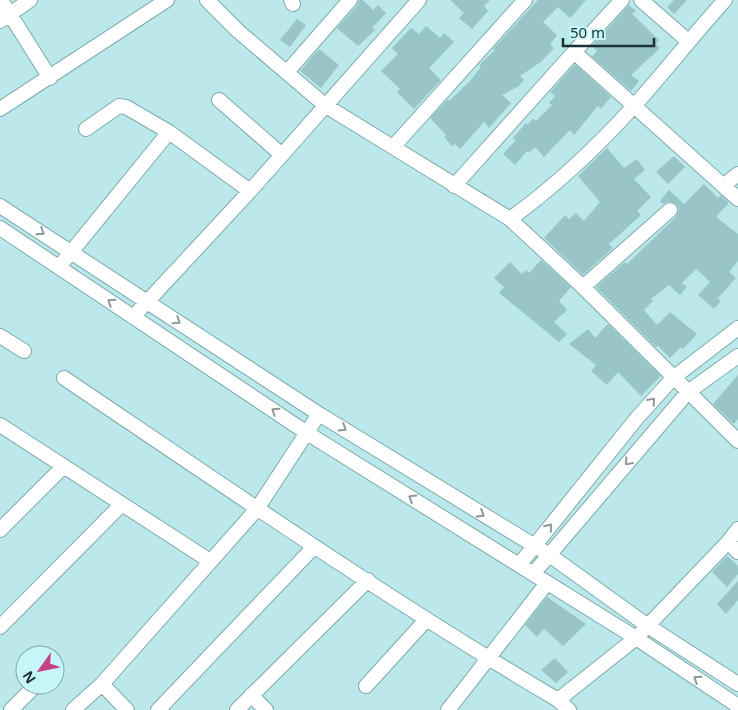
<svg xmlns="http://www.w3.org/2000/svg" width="738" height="710" viewBox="0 0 738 710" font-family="'Noto Sans',sans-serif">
<rect width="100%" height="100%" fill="#bae8eb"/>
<path fill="#97c5c8" d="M359 0H363L373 10 378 5 386 13 372 28 375 30 358 46 337 28 357 6Z
M450 0H490L484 6 488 11 472 29 459 18 464 13Z
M538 0H586L570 18 558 7 543 22 557 35 550 45 554 48 542 61 520 76 524 80 519 86 502 95 511 103 489 128 484 122 460 149 455 144 452 146 444 137 446 135 430 118 448 99 449 101 470 81 481 67 479 65 495 50 493 49Z
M674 0H687L674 14 667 7Z
M629 5 636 11 632 14 659 40 656 44 660 48 631 75 639 81 631 91 592 57 597 51 592 46Z
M297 19 306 25 290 47 280 40Z
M426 26 440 38 444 33 454 42 429 68 441 80 414 109 397 92 400 89 381 71 398 54 392 48 411 28 419 34Z
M319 49 339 65 321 88 300 71Z
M575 64 611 97 601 109 598 106 574 135 570 130 544 157 535 147 529 153 527 151 515 165 503 154 516 140 513 138 526 123 527 125 533 119 536 121 552 105 549 103 555 96 550 92Z
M607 148 624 168 637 159 645 170 634 179 651 197 637 211 641 215 609 244 613 248 583 275 544 238 565 215 569 219 576 213 584 221 600 202 578 176Z
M674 156 685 167 668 184 656 172Z
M704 184 718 198 721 195 729 203 716 217 738 234V261L729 272 736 278 718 298 721 301 714 309 698 295 710 282 696 269 682 283 687 287 680 295 669 285 651 299 653 301 644 310 657 325 670 312 697 334 683 349 681 347 670 358 658 346 656 347 596 287 625 262 627 264 677 216 679 209 676 204 669 201 663 204 660 201 669 190 684 204Z
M541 260 571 287 559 301 567 310 554 322 567 334 559 342 499 293 504 287 494 278 510 262 522 274 526 270 529 273Z
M608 324 661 376 641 396 618 372 607 385 591 371 596 365 569 344 588 329 595 338Z
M738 375V419L734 424 713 404Z
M727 556 738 566V574L727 587 712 572Z
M738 581V600L726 614 717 604Z
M547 597 586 624 563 646 544 629 537 637 525 625Z
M555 658 568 672 556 683 541 670Z"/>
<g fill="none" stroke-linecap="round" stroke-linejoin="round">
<g stroke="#7daaac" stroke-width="16">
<path id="minor" d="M1 0 50 78
M207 0 238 31 326 106 510 219 583 287 738 441
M291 0 293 4
M622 0 574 52 738 199
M641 0 688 41
M0 21 30 0
M287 72 350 0
M219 100 282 155
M0 109 167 0
M86 129 119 106 126 107 169 132 250 191
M393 147 525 0
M454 186 574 52
M723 186 738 174
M0 206 319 414 548 554 648 626 738 684
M510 219C554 187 596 148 633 107 665 72 693 35 725 0
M0 228 307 433 636 638 738 706
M59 267 169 132
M583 287 670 210
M133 317 250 191 419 0
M0 336 24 351
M64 378C227 488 389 600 558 700L569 710
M0 425 210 561
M0 530 64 466
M728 542 738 529
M519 565 637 418 673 378 738 328
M533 574 688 392 738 356
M0 627 122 504
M366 686 426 620
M251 695 266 710
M558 700 636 638 728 542 738 552
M11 710 36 685
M73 710 102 684
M127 710 102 684 257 509 319 414
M158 710 314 547
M237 710 368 580
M448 710 547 583"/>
</g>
<use href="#minor" stroke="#fff" stroke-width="14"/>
</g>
<defs><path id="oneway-chevron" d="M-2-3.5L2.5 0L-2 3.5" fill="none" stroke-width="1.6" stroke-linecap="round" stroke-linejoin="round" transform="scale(1.25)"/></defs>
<g stroke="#8f9899">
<use href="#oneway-chevron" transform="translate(41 232) rotate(33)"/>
<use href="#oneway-chevron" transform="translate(111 302) rotate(-146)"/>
<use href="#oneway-chevron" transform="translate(177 321) rotate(33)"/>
<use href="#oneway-chevron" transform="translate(652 401) rotate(-49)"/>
<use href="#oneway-chevron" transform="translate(275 411) rotate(-146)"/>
<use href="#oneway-chevron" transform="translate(343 428) rotate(32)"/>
<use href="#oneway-chevron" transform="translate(628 462) rotate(131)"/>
<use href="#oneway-chevron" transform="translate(412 498) rotate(-148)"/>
<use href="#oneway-chevron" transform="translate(481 514) rotate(32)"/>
<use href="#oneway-chevron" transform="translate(549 527) rotate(-51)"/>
<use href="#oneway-chevron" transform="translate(697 679) rotate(-146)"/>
</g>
<g transform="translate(40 670) rotate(237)"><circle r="24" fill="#c7f6f9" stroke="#84a8aa"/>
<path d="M0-4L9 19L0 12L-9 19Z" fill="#c54288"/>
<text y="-8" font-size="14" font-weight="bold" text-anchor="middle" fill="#1f3233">N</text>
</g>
<path d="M563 38v8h91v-8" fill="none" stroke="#1f3233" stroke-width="2.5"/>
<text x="570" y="38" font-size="15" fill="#1f3233" stroke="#c7f6f9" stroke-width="4" paint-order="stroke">50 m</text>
</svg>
